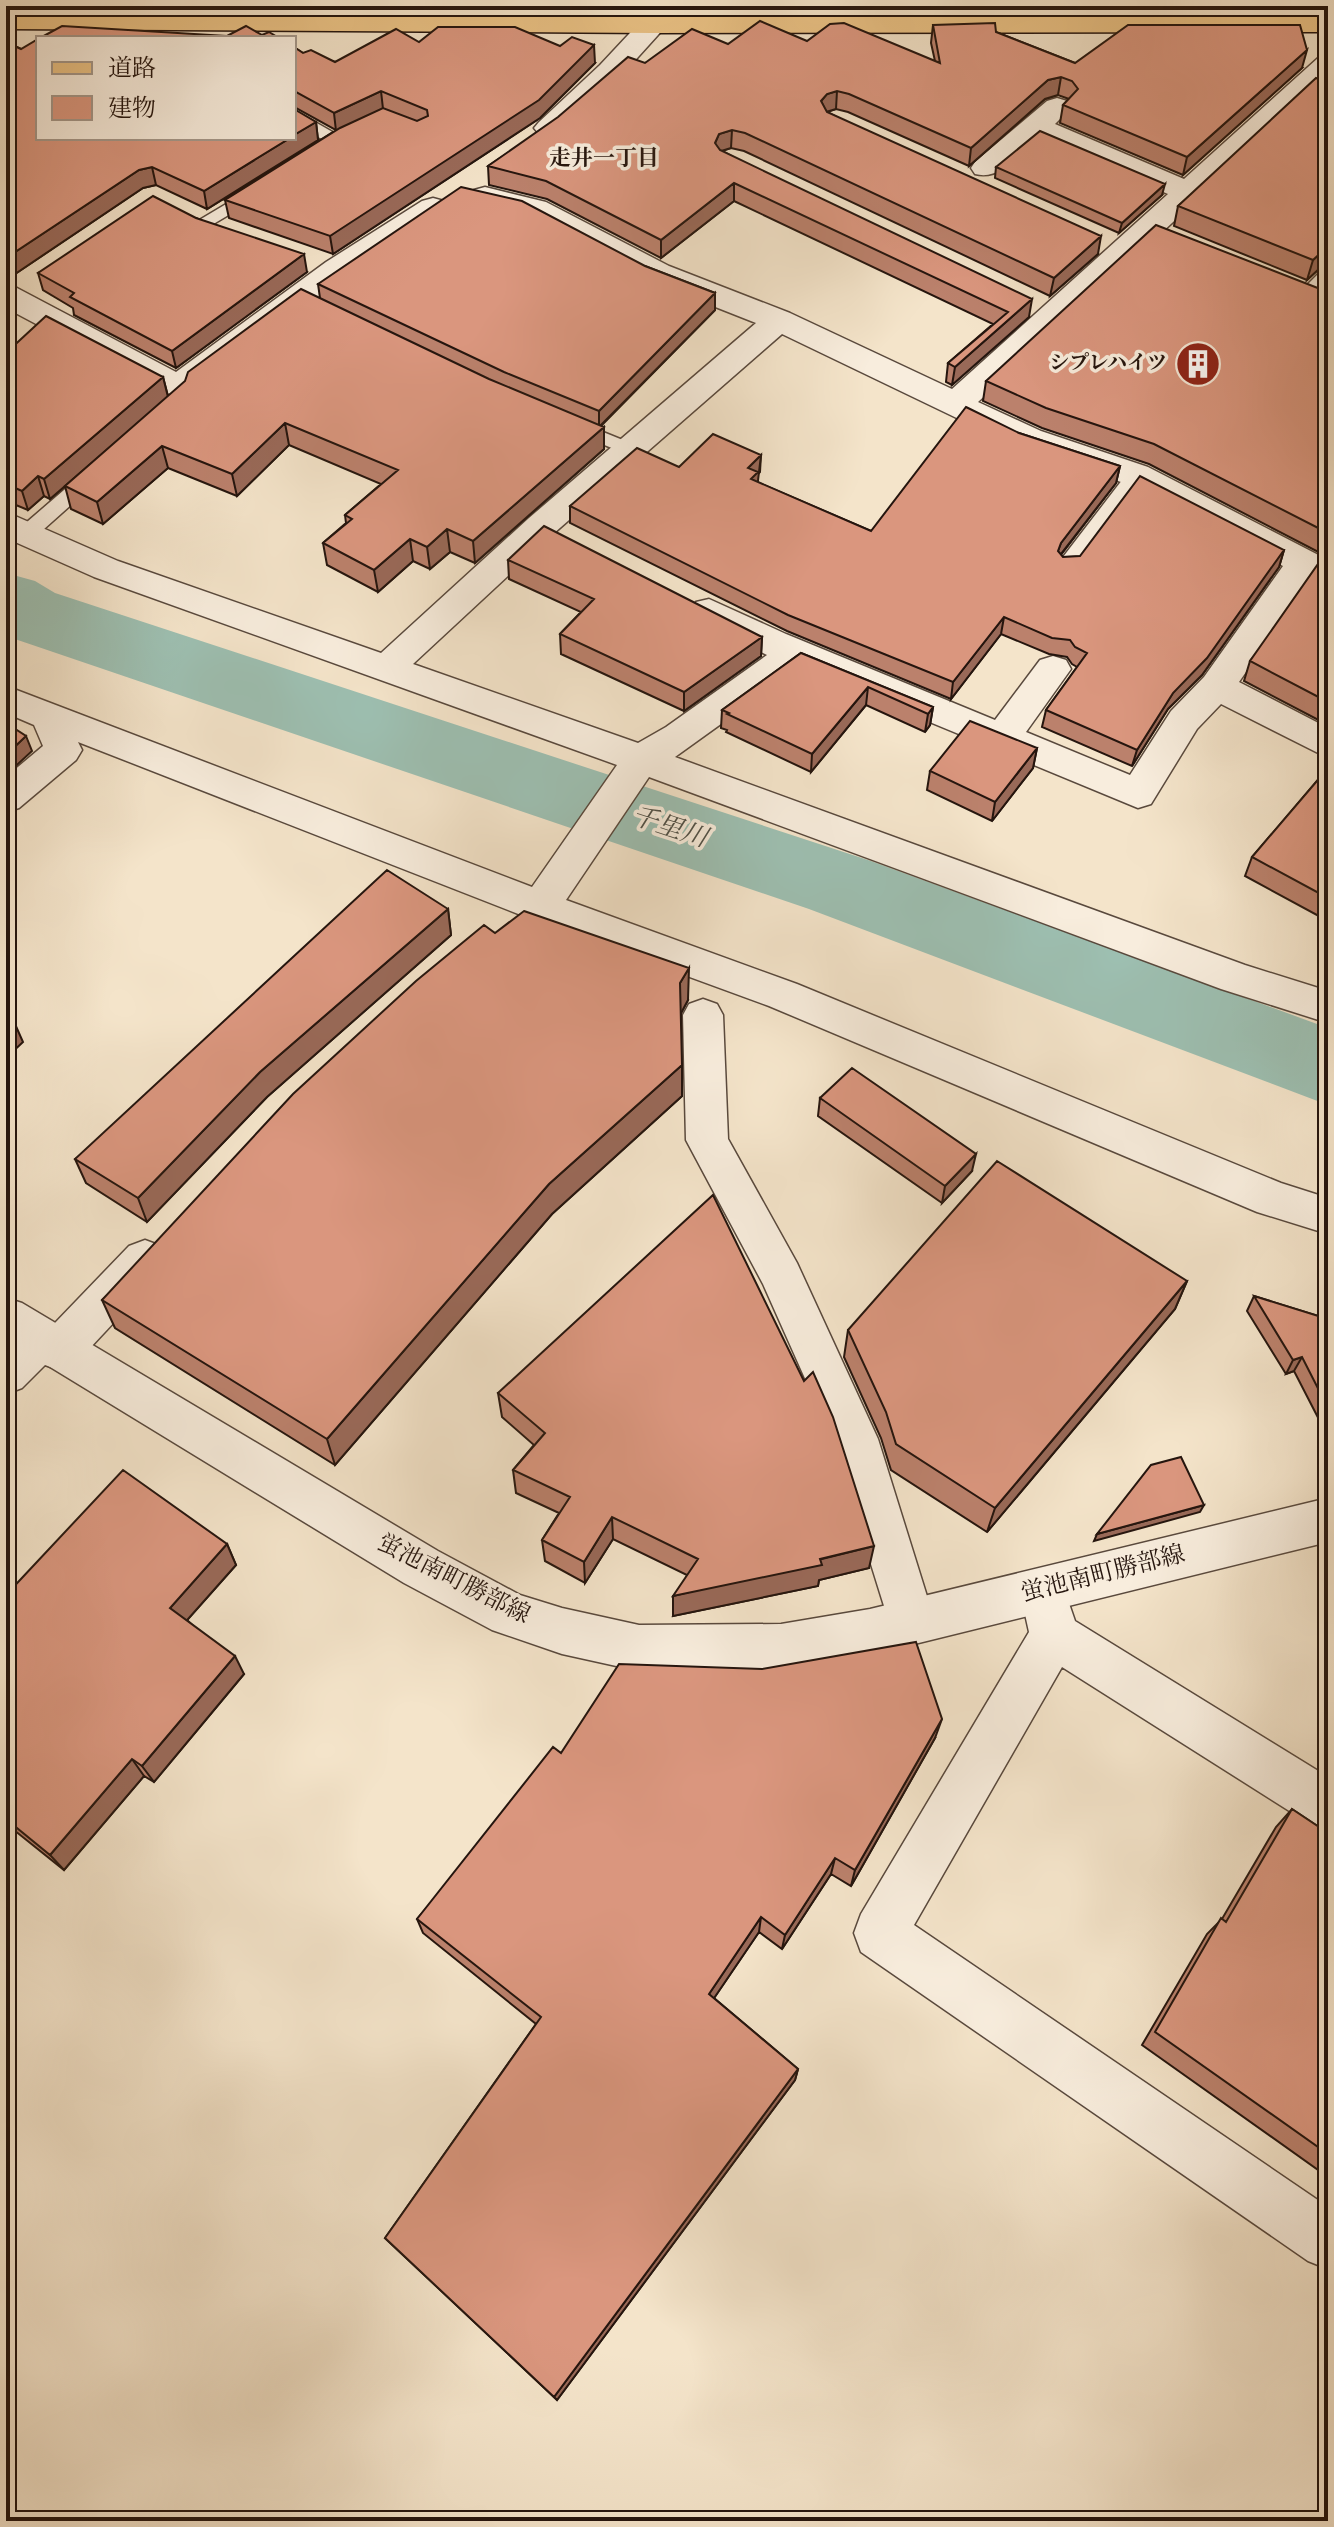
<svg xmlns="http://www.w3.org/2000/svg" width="1334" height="2527" viewBox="0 0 1334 2527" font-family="'Old Standard TT','Noto Serif JP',serif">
<rect width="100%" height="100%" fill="#f4e4ca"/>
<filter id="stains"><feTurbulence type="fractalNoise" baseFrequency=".0025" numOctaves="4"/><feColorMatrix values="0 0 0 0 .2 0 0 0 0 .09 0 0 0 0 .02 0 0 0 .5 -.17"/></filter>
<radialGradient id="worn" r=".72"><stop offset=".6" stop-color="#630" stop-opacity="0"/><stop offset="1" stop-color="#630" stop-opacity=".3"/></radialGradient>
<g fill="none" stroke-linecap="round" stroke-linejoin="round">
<path fill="#9dbfb1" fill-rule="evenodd" d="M6 573 35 581 55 593 871 861 1328 1028V1105L809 909 6 636Z"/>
<g stroke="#59493d" stroke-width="3">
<path id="service" d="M294 110 336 134 355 126 363 131C337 156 319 137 294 122Z
M253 188 259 189 261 193 259 197 210 226H198L196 222Z
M1328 269V284L1313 299H1301L1298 295 1301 291 1322 270Z
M576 421 635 445 638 449 629 455 570 431 567 427 570 423Z
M93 469 100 471 102 475 100 479 34 538H20L18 533 20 528 86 471Z
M1136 469 1145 475 1143 479 1074 571H1060L1057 566 1060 561 1129 471Z"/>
</g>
<g stroke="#59493d" stroke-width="3">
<path id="minor" d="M653 17 663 19 667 25 620 77 559 134 549 137 539 134 534 128 539 122 600 65 643 19Z
M1328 55V79L978 402 1041 431 1148 467 1328 560V587L1310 580 1239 682 1328 728V758L1221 704 1197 729 1151 804 1138 808 799 668 675 757 1245 965 1328 991V1023L1221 989 649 777 566 900 797 984 1281 1183 1328 1198V1234L1257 1212 769 1006 526 917 78 742 82 750 76 760 19 808 6 812V777L43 746 34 725 6 713V686L532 887 617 765 94 577 6 538V512L118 561 381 653 529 518 756 323 647 280 524 215 474 202 470 196 474 190 485 187 546 202 669 266 790 313 952 389 1168 194 1038 138C1020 154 1001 181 975 174L971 168 975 162 1047 101 1057 98 1067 101 1072 107 1055 124 1184 179 1318 58ZM782 334 1017 447 1124 483 1283 566 1204 677 1171 711 1130 775 1026 732 1071 669 1066 660 1053 656 1040 660 995 720 786 634 709 599 696 602 691 611 696 620 767 655 666 727 638 743 413 664 553 534Z
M433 198 444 201 448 207 444 213 348 276 190 393 178 396 166 393 6 308V285L17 288 176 372 326 262 422 201Z
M703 999 717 1004 723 1015 728 1139 797 1263 878 1439 935 1622 928 1638 911 1645 894 1638 832 1439 763 1284 686 1140 683 1015 689 1004Z
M145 1240 161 1246 167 1259 161 1272 75 1364 59 1370 45 1365 22 1388 6 1394V1344C22 1328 30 1315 54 1324L129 1246Z
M1047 1582 1064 1589 1075 1621 1328 1777V1831L1310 1824 1062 1667 914 1925 1328 2207V2269L1308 2261 861 1952 854 1933 861 1914 1029 1632 1023 1605 1030 1589Z"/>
</g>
<g stroke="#59493d" stroke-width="3">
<path id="tertiary" d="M6 1298 22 1303 438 1551 520 1595 562 1608 639 1625 781 1624 870 1609 1328 1498V1542L870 1655 781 1670 639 1671 562 1654 492 1630 404 1583 6 1340Z"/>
</g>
<g stroke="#25150e" stroke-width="3">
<path id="primary" d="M6 13 653 17 1328 16V32L653 33 6 29Z"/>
</g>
<g stroke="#25150e" stroke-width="3">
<path id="motorway" d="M755 6H1328L1324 12 1314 14H769L759 12Z"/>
</g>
<use href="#service" fill="#f8eddd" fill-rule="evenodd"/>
<use href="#minor" fill="#f8eddd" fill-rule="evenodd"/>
<use href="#tertiary" fill="#f8eddd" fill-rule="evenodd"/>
<use href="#primary" fill="#eac285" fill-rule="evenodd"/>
<use href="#motorway" fill="#eac285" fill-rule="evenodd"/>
</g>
<path fill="#bb816c" stroke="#25150e" stroke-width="2" d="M933 25 996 32 1075 63 1302 68 1183 175 1060 123 1063 105 1069 99 1058 95 1045 99 969 166 848 112 836 109 827 112 1098 254 1050 296 744 151 731 148 722 151 1029 317 952 385 946 382 948 363 993 324 734 201 661 258 547 199 489 185 488 166 645 63 728 44 807 41 935 61 931 43Z
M6 42 21 49 316 122 318 140 207 209 156 185 143 188 15 274 6 269Z
M419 42 595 63 540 118 333 254 229 218 225 200 336 130 294 107V47L303 53 335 62Z
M1328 83V267L1320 268 1307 280 1174 226 1178 206Z
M996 167 1162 195 1119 233 995 178Z
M196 218 307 272 176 368 74 315 73 308 43 290 38 273Z
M645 266 715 293V310L601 426 604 449 475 563 450 552 430 569 413 561 378 592 327 565 323 543 346 523 345 515 381 484 289 445 237 496 168 468 103 524 71 509 65 486 125 434 50 499 44 496 28 510 6 501V353L163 377 168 396 320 298 318 284Z
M1328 292V557L1149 464 1042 428 983 401 986 381Z
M1019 433 1120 466 1116 483 1061 555 1063 557 1284 550 1279 567 1202 675 1168 709 1132 766 1042 727 1046 710 1077 667 1072 664 1067 657 1049 654 1001 634 951 699 787 631 570 523V506L679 467 761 455 760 472 758 474 757 482 871 531Z
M508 560 762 637 761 656 684 711 561 654 560 634 581 612 509 579Z
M1328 567V725L1244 681 1250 661Z
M801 653 933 707 930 725 925 732 866 705 811 772 726 732 727 730 721 728 722 710Z
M1037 748 1033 768 992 821 927 790 930 771Z
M1328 768V921L1245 876 1252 857Z
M448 909 451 935 267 1097 147 1222 86 1183 75 1159Z
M495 933 688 1000 681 1013 682 1096 552 1214 335 1465 115 1328 102 1300Z
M820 1098 972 1171 942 1203 818 1116Z
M1187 1281 1175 1309 987 1532 891 1470 881 1438 844 1357 848 1330Z
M1254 1296 1328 1319V1437L1294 1371 1286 1374 1247 1311Z
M804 1381 869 1568 819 1580 818 1586 673 1616 687 1575 613 1539 585 1583 545 1561 542 1540 559 1513 516 1493 513 1470 534 1445 502 1417 498 1393Z
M227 1544 236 1565 187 1620 244 1674 154 1782 144 1776 64 1870 14 1830 6 1839V1595Z
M935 1738 851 1886 831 1874 782 1949 759 1932 714 1998 798 2069 795 2080 557 2400 385 2238 536 2024 423 1933 417 1919 561 1753Z
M1292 1809 1328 1833V2177L1142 2045 1207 1934 1222 1919 1276 1827Z"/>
<path fill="#996958" stroke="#25150e" stroke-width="2" d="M594 45 595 63 540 118 333 254 330 236Z
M1307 50 1302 68 1183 175 1187 157Z
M1061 77 1058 95 1045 99 969 166 971 148 1048 80Z
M381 91 383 109 336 131 334 113Z
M837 91 836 109 826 112 821 101 827 94Z
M316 122 318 140 207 209 204 191 290 138H294V135Z
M732 130 731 148 718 152 715 143 719 134Z
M152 167 156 185 143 188 15 274 9 256 139 170Z
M734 183V201L661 258V240Z
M1165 184 1162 195 1119 233 1122 223Z
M1101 236 1098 254 1050 296 1054 278Z
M1326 248 1320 268 1307 280 1313 260Z
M304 254 307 272 176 368 172 351Z
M715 293V310L599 427V411Z
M1032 299 1029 317 952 385 955 367Z
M163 377 168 397 50 499 44 479Z
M285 423 289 445 237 496 232 474Z
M604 427V449L475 563 473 541Z
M162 446 168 468 103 524 97 502Z
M761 455 757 489 750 496 748 468Z
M1120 466 1116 483 1057 559 1058 551 1061 543Z
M38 476 44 496 28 510 22 491Z
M447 529 450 552 430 569 427 547Z
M410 539 413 561 378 592 374 570Z
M1284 550 1279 567 1202 675 1168 709 1132 766 1137 750 1173 693Z
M1004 617 1001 634 951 699 953 682Z
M762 637 761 656 684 711V692Z
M868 687 866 705 811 772 812 754Z
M933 707 930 725 925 732 928 714Z
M26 736 32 751 6 775V755Z
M1037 748 1033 768 992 821 995 802Z
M448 909 451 935 267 1097 147 1222 138 1198 260 1072Z
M689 968 688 1000 680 1015V983Z
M15 1024 23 1042 6 1058V1033Z
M682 1065V1096L552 1214 335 1465 327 1439 549 1184Z
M976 1154 972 1171 942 1203 945 1186Z
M1187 1281 1175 1309 987 1532 995 1508Z
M1302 1357 1294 1371 1286 1374 1293 1360Z
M1204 1505 1200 1512 1094 1541 1097 1534Z
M612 1517 613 1539 585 1583 584 1562Z
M227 1544 236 1565 181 1627 170 1608Z
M874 1546 869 1568 819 1580 818 1586 673 1616V1596Z
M235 1656 244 1674 154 1782 142 1766Z
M942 1719 935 1738 851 1886 855 1870Z
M132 1759 144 1776 64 1870 50 1855Z
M6 1821 14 1830 6 1839Z
M835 1858 831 1874 782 1949 785 1935Z
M761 1917 759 1932 708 2007 709 1994Z
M798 2069 795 2080 557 2400 554 2397Z"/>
<path fill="#da967e" stroke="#25150e" stroke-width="2" d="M760 21 807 41 830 24 844 23 940 63 933 25 995 23 996 32 1075 63 1128 25H1300L1307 50 1187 157 1063 105 1078 89 1072 81 1061 77 1048 80 971 148 849 94 837 91 827 94 821 101 827 112 1101 236 1054 278 745 133 732 130 719 134 715 143 720 150 1032 299 955 367 948 363 1008 312 734 183 661 240 546 181 488 166 558 117 628 57 645 63 692 29 728 44Z
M62 26 227 36 246 26 262 35 269 32 279 38H40Z
M438 27H515L560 46 572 37 594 45 539 100 330 236 225 200 340 128 383 108 417 121 428 116 427 110 381 91 334 113 294 91V47L303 53 311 50 335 62 396 29 419 42Z
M38 39V138H290L204 191 152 167 139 170 9 256 6 254V42L21 49Z
M1316 78 1328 83V247L1326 248 1313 260 1178 206Z
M294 109 316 122 294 135Z
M1040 131 1165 184 1122 223 996 167Z
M461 187 522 201 645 266 715 293 599 411 504 372 318 284Z
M153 196 196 218 304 254 172 351 70 297 74 293 38 273Z
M1156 225 1328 292V533L1154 444 1046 408 986 381Z
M301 289 489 379 604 427 473 541 447 529 427 547 410 539 374 570 323 543 352 519 345 515 398 470 285 423 232 474 162 446 97 502 65 486 185 381 188 372Z
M46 316 163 377 44 479 38 476 22 491 6 484V353Z
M966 407 1019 433 1120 466 1061 543 1058 551 1063 557 1080 556 1140 476 1284 550 1207 658 1173 693 1137 750 1046 710 1087 653 1075 647 1070 640 1052 638 1004 617 953 682 788 615 570 506 637 448 679 467 713 434 761 455 748 468 758 472 751 479 871 531Z
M544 526 762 637 684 692 560 634 594 599 508 560Z
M1318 564 1328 567V702L1250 661Z
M801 653 933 707 928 714 868 687 812 754 727 714 729 713 722 710Z
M970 721 1037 748 995 802 930 771Z
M6 723 26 736 6 755Z
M1328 768V898L1252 857Z
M387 870 448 909 260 1072 138 1198 75 1159Z
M524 911 689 968 680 983 682 1065 549 1184 327 1439 102 1300 293 1094 416 981 484 925 495 933Z
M6 1018 15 1024 6 1033Z
M852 1068 976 1154 945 1186 820 1098Z
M997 1161 1187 1281 995 1508 896 1444 886 1412 848 1330Z
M713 1195 804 1381 813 1372 833 1417 874 1546 820 1559 822 1565 673 1596 698 1559 612 1517 584 1562 542 1540 570 1497 513 1470 545 1433 498 1393Z
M1254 1296 1328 1319V1408L1302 1357 1293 1360Z
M1181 1457 1204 1505 1097 1534 1151 1465Z
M123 1470 227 1544 170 1608 235 1656 142 1766 132 1759 50 1855 6 1819V1595Z
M916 1642 942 1719 855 1870 835 1858 785 1935 761 1917 709 1994 798 2069 554 2397 385 2238 541 2017 417 1919 553 1747 561 1753 619 1664 762 1669Z
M1292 1809 1328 1833V2154L1155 2032 1221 1918 1226 1922Z"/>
<defs>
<g id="building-disc" transform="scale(2.3)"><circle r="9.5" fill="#8f2418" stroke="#f8eddd"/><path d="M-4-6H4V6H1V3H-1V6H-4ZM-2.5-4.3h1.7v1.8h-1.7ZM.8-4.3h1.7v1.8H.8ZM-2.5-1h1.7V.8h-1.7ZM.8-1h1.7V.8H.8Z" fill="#fff"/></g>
</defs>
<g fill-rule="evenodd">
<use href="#building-disc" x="1198" y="364"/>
</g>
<g text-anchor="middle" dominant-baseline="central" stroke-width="7" stroke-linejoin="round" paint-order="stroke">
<g font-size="20" font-weight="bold" fill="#25150e" stroke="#f8eddd" text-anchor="end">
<text x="1167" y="364">シプレハイツ</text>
</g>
<g font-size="22" font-weight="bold" fill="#25150e" stroke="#f8eddd">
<text x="604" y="159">走井一丁目</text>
</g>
<g font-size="24" fill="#25150e" stroke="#f8eddd">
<text transform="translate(1103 1575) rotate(-14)">蛍池南町勝部線</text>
<text transform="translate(453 1580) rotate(27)">蛍池南町勝部線</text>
</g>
<g font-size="26" font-style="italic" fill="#4f5047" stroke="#f8eddd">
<text transform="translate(669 828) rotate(18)">千里川</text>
</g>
</g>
<rect width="1334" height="2527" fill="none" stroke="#f4e4ca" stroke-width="32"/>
<rect x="8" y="8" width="1318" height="2511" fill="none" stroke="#25150e" stroke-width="4"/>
<rect x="16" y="16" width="1302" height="2495" fill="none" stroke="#25150e" stroke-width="2"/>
<rect x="36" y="36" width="260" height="104" fill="#f8eddd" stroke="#a4978a" stroke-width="2"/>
<rect x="52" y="62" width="40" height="12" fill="#eac285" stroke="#a4978a" stroke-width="2"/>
<text x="108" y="76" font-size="24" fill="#25150e">道路</text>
<rect x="52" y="96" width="40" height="24" fill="#da967e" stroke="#a4978a" stroke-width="2"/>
<text x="108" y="116" font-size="24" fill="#25150e">建物</text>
<rect width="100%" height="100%" filter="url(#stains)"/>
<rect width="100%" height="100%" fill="url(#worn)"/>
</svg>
